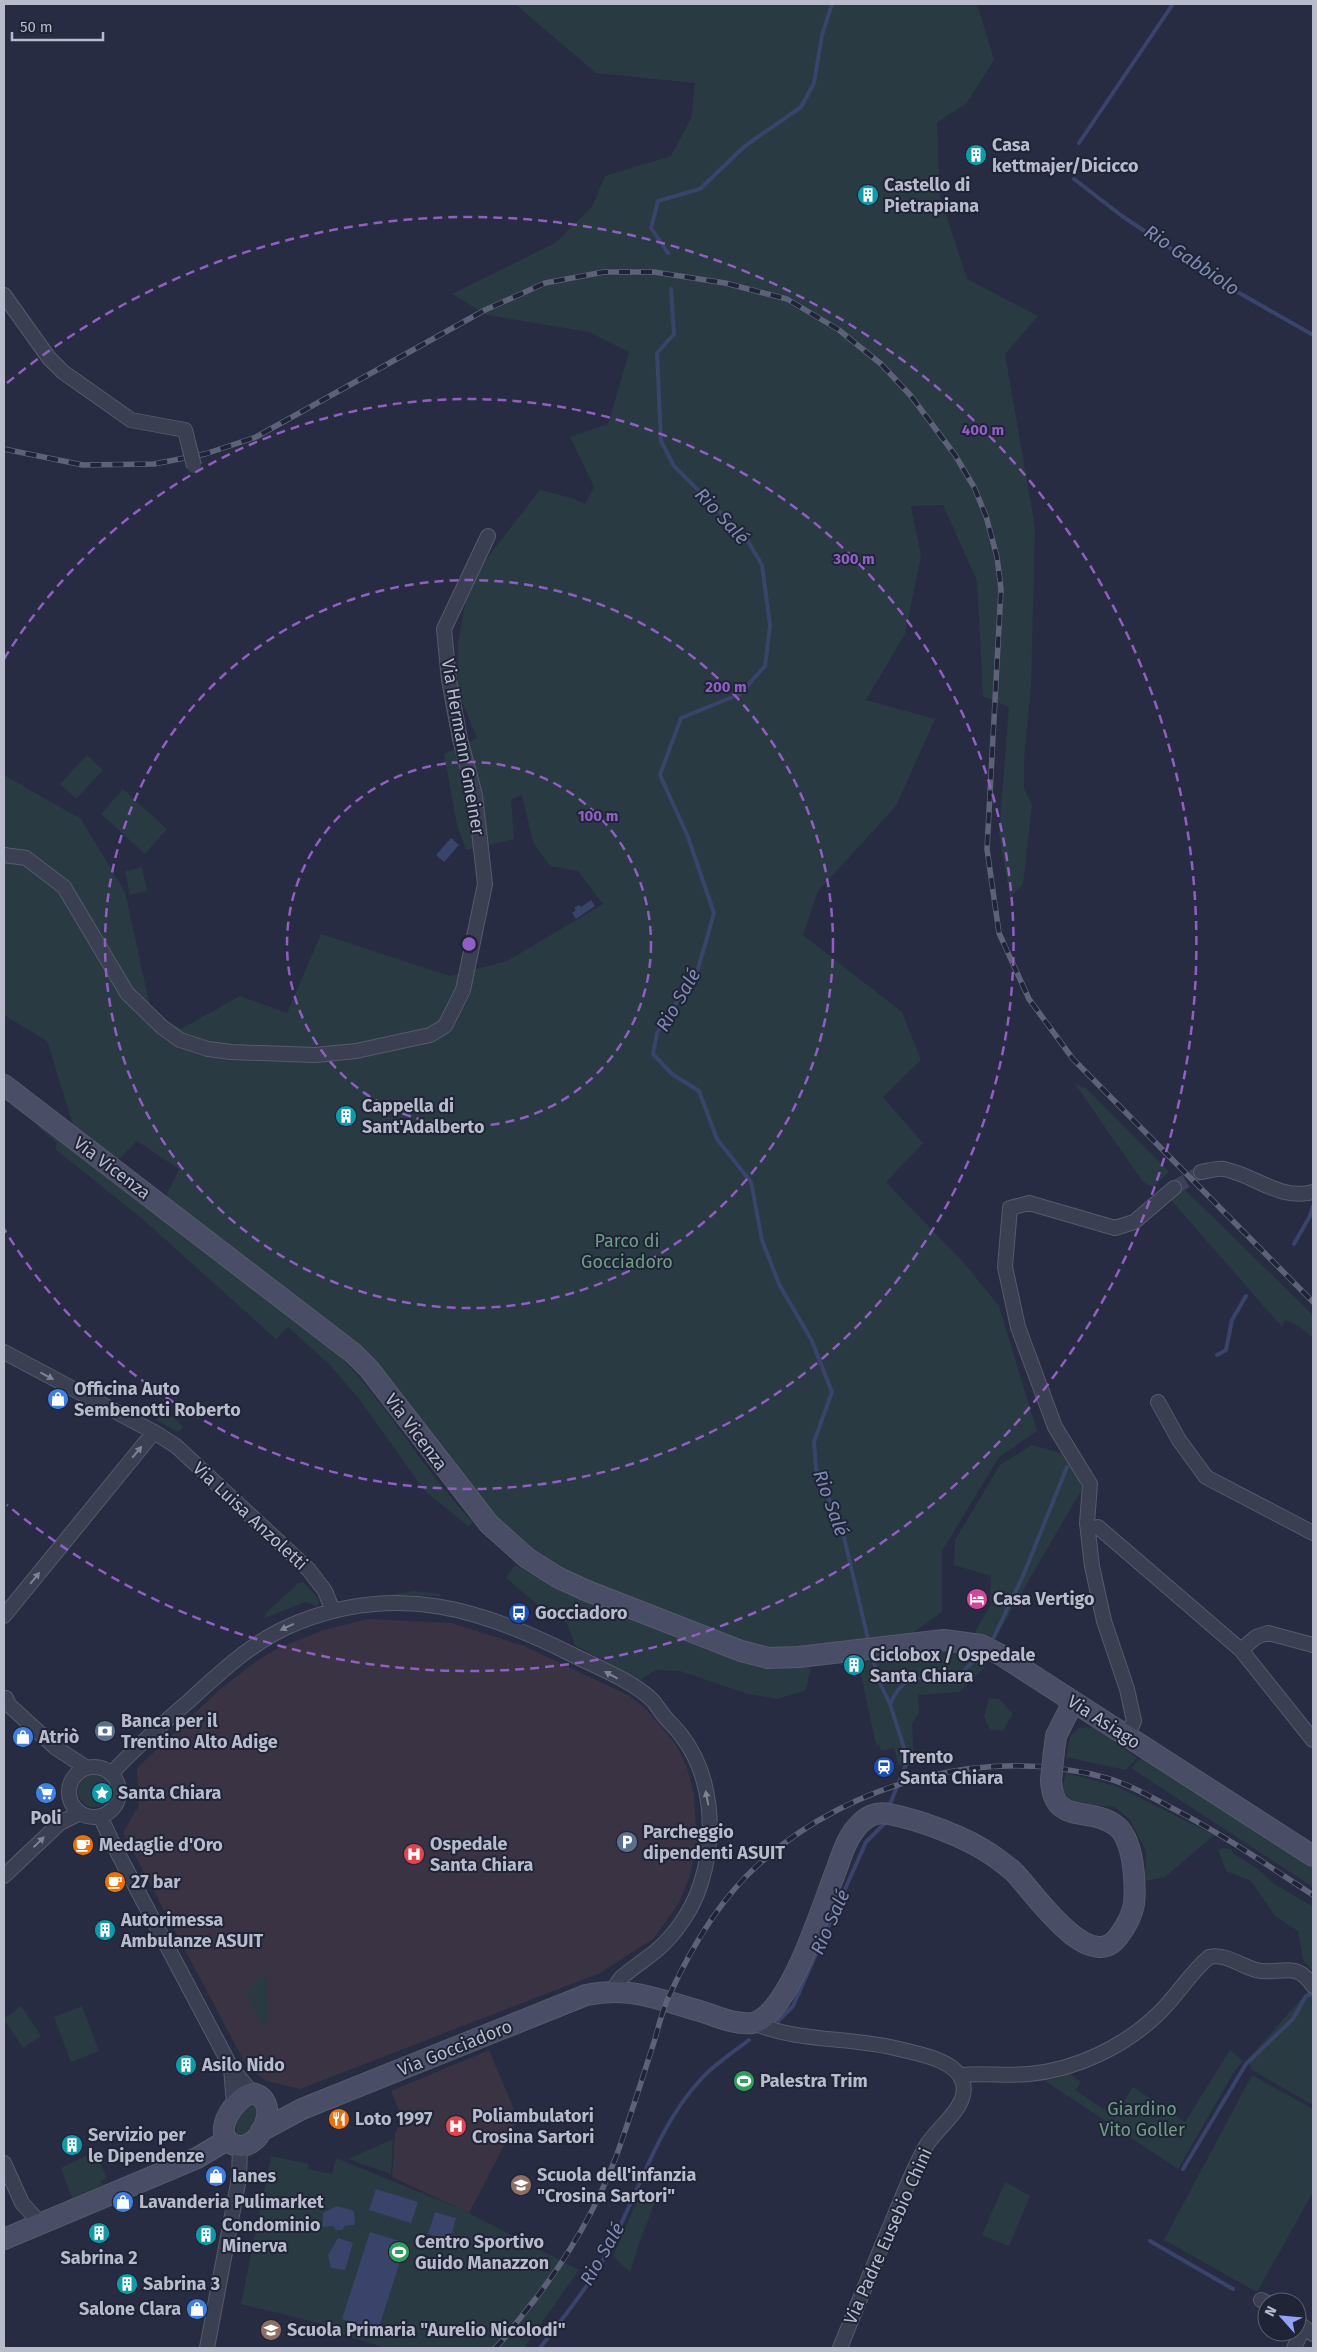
<svg xmlns="http://www.w3.org/2000/svg" width="1317" height="2352" viewBox="0 0 1317 2352" font-family="'Fira Sans',sans-serif">
<rect width="100%" height="100%" fill="#272c42"/>
<path fill="#393343" d="M368 1619 451 1623 524 1646 630 1696 645 1708 675 1743 687 1767 694 1794 697 1845 689 1878 679 1903 654 1938 600 1973 300 2089 266 2081 247 2067 123 1833 139 1805 137 1768 219 1690 258 1660 278 1648 324 1630Z
M489 2050 518 2119 469 2213 392 2177 395 2133 403 2119 391 2091Z"/>
<path fill="#293a43" d="M515 4H977L994 60 966 104 937 122 940 196 967 279 1038 316 1005 354 1035 528 1031 687 1024 759V789L1032 805 1023 884 1010 897 999 834 1009 707 983 696 977 581 943 505 911 506 921 556 905 634 866 700 935 719 896 806 818 891 803 935 902 1012 921 1060 883 1097 923 1143 886 1182 963 1262 999 1306 1037 1431 999 1457 942 1551V1612L911 1634 797 1647V1654L745 1645 603 1591 532 1554 483 1506 374 1362 343 1332 165 1198 179 1169 137 1141 117 1161 75 1131 47 1041 4 1015V775L81 819 125 892 151 1011 181 1029 240 996 287 1013 321 934 450 976 507 961 603 904 578 871 550 866 533 842 522 795 511 799 514 839 466 850 457 825 444 754 477 738 458 691V641L467 596 487 558 540 490 572 498 585 504 594 487 570 437 608 424 629 352 589 332 487 315 452 294 555 243 592 207 605 176 671 156 691 118 695 83 596 73Z
M87 755 103 770 76 799 60 784Z
M123 789 167 829 145 854 101 814Z
M142 867 147 891 130 895 125 871Z
M1075 1084 1086 1088 1169 1172 1153 1187 1143 1182Z
M39 1124 325 1342C365 1378 394 1423 426 1466 441 1486 457 1504 473 1523L468 1526 424 1490 360 1400 330 1365 288 1327 276 1339 146 1222 55 1149 57 1143 38 1127Z
M1183 1188 1313 1315V1338L1299 1326 1285 1320 1282 1327 1170 1199Z
M165 1409 183 1427 178 1432 156 1420Z
M1032 1445 1070 1456 1082 1489 993 1642 975 1632 990 1606 991 1576 954 1565 955 1540 1000 1465Z
M515 1565 567 1594 742 1663 772 1669 811 1667 806 1690 778 1699 748 1694 680 1671 655 1670 641 1680 575 1645 567 1623 550 1615 506 1578Z
M303 1582 318 1598 319 1604 316 1606 305 1602 265 1618V1614L297 1584Z
M414 1591 441 1594 440 1596 406 1595 360 1601V1599Z
M945 1649 969 1652 987 1657 986 1666 959 1692 918 1695 919 1712 912 1724 914 1762 899 1766 894 1748 881 1751 879 1744 876 1745 858 1661Z
M989 1698 999 1699 1013 1714 1003 1731 990 1730 984 1717Z
M1093 1727 1137 1758 1125 1770 1066 1757 1070 1737 1078 1728Z
M1142 1757 1313 1868V1887L1131 1768Z
M1066 1773 1116 1786 1214 1835 1165 1877 1145 1881 1146 1851 1130 1820 1115 1807 1080 1804 1068 1797 1062 1789Z
M78 1791a16 16 0 1 1 32 0a16 16 0 1 1-32 0Z
M1223 1848 1231 1849 1234 1854 1258 1869 1273 1883 1313 1907V1972L1303 1959 1298 1931 1275 1916 1251 1881 1226 1871 1218 1850Z
M262 1975 267 1978 268 2020 267 2024 263 2025 245 1992Z
M1311 1988 1313 1989V2105L1252 2070 1248 2059Z
M21 2006 41 2036 23 2048 4 2019Z
M82 2006 99 2051 71 2062 54 2017Z
M1230 2050 1243 2061 1234 2072 1178 2169 1045 2081 1070 2074 1081 2082 1075 2090 1114 2116 1133 2087 1185 2122Z
M1252 2075 1313 2109V2192L1257 2292 1164 2240Z
M248 2103H256C258 2116 254 2124 247 2134L238 2136C232 2125 241 2113 248 2103Z
M393 2139 391 2174 348 2159Z
M95 2151 107 2178 101 2181 102 2185 72 2198 61 2168Z
M271 2156 309 2164 308 2169 332 2174 336 2158 463 2210 579 2270 524 2348H386L340 2334 327 2325 241 2304Z
M1005 2182 1030 2196 1009 2246 982 2235Z
M642 2189 658 2195 641 2238 630 2272 613 2256Z"/>
<path fill="#3a4369" d="M451 838 459 845 444 862 436 855Z
M591 900 595 906 576 919 572 913 576 910 574 908 579 905 581 907Z
M376 2189 418 2202 411 2223 369 2210Z
M337 2206 354 2211 355 2225 345 2226 342 2230H336L333 2226 323 2227V2213Z
M435 2212 456 2218 450 2240 428 2234Z
M370 2232 406 2243 378 2330 342 2319Z
M338 2238 353 2243 345 2270 331 2268 328 2255Z"/>
<g fill="none" stroke-linecap="round" stroke-linejoin="round">
<path stroke="#3a4369" stroke-width="4" d="M1079 143 1173 4
M1074 179 1122 216 1227 286 1313 335
M668 253 651 228 658 201 700 189 745 146 801 107 814 83 822 35 832 4
M671 289 674 334 657 353 661 441 674 466 746 538 762 565 770 625 765 666 740 694 681 718 660 775 688 837 714 913 698 969 657 1033 653 1054 672 1074 699 1091 717 1139 751 1182 762 1240 779 1284 812 1341 832 1392 814 1442 816 1469 842 1529 869 1643
M1294 1244 1310 1216 1313 1206
M1217 1355 1226 1350 1232 1320 1246 1296
M994 1637 1023 1576 1067 1467
M872 1654 878 1679 890 1704 908 1760 890 1804
M890 1704C909 1662 930 1687 956 1676 964 1672 970 1665 976 1658
M778 2021 793 2006 866 1842 884 1824
M1183 2169 1246 2064 1293 2019 1306 1996 1313 1994
M1150 2241 1233 2289
M540 2348C562 2319 586 2290 604 2258 637 2199 655 2128 702 2078 716 2063 733 2052 749 2040"/>
<path stroke="#3d4157" stroke-width="14" stroke-dasharray="14 7" stroke-linecap="butt" d="M1174 1188 1201 1172"/>
<g stroke="#565a6c" stroke-width="16">
<path id="street" d="M4 295 49 358 63 372 131 420 185 430 187 438
M4 855 26 858 64 887 127 993 162 1027 180 1040 208 1049 231 1052 315 1055 356 1051 430 1035 445 1026 463 990 485 884 475 795 460 739 449 680 444 629 488 536
M1201 1172C1208 1171 1217 1168 1224 1169 1254 1175 1281 1201 1313 1192
M4 1352 154 1432 176 1446 309 1570 325 1591 333 1611
M1158 1402 1179 1440 1206 1477 1313 1533
M1098 1527 1241 1650 1313 1740
M4 1616 154 1432
M1241 1650 1256 1637 1268 1633 1313 1645
M6 1698 9 1705 56 1748 87 1768
M1127 1736 1134 1721 1127 1689 1104 1621 1092 1566 1087 1523 1090 1484 1055 1427 1018 1327 1005 1267 1010 1208 1029 1203 1115 1228 1134 1222 1174 1188
M69 1792a25 25 0 1 1 50 0a25 25 0 1 1-50 0Z
M111 1774C135 1748 162 1724 189 1701 223 1670 255 1639 299 1622 399 1583 482 1609 573 1655 597 1667 635 1682 653 1701 657 1706 661 1712 665 1717 670 1723 676 1728 681 1735 713 1776 716 1835 701 1883 693 1909 676 1934 656 1951 645 1960 632 1968 621 1978 617 1983 614 1989 610 1993
M100 1816 114 1846 231 2067 252 2093
M4 1876 60 1823 80 1813
M754 2023C797 2042 853 2037 899 2049 919 2054 957 2060 963 2083 969 2107 937 2127 926 2146 912 2171 903 2196 892 2222 874 2264 857 2306 840 2348
M231 2067 234 2105
M960 2075C983 2073 1006 2076 1029 2074 1076 2070 1125 2046 1158 2014 1177 1996 1189 1974 1209 1957 1226 1953 1240 1966 1256 1970 1270 1974 1283 1968 1295 1971 1303 1973 1309 1980 1313 1986
M4 2163 22 2203 41 2224
M1261 2300 1267 2303
M1297 2322 1313 2334
M207 2348 239 2178 240 2146
M1294 2348 1300 2335"/>
</g>
<g stroke="#565a6c" stroke-width="22">
<path id="secondary" d="M4 1085 353 1353 369 1369 489 1524 527 1558 557 1577 585 1590 741 1651 768 1658 799 1657 944 1640 981 1645 1001 1655 1313 1856
M1054 1751 1056 1736 1073 1702
M252 2093C285 2100 258 2158 232 2144 211 2133 235 2097 252 2093Z
M261 2131 302 2109 586 1995C602 1992 621 1991 637 1994 659 1998 682 2006 703 2012 719 2017 735 2025 753 2023 758 2022 765 2017 768 2014 798 1985 821 1909 837 1868 842 1854 847 1838 857 1827 865 1817 876 1811 889 1814 920 1820 966 1837 992 1855 999 1860 1007 1866 1014 1872 1032 1890 1089 1976 1118 1937 1125 1928 1132 1915 1134 1904 1136 1883 1134 1838 1115 1825 1089 1806 1053 1826 1051 1780
M4 2239 197 2158 227 2140"/>
</g>
<use href="#street" stroke="#3b3f52" stroke-width="14"/>
<use href="#secondary" stroke="#494d65" stroke-width="20"/>
<g stroke="#5d6279" stroke-width="5.5">
<path id="rail" d="M4 449 83 465 154 464 205 454 256 437 485 310 545 283 604 272H654L725 283 787 299 839 330 881 364 911 396 955 455 974 487 986 516 997 557 1001 589 987 849 999 933 1029 999 1073 1059 1313 1302
M495 2348C506 2338 515 2324 525 2312 568 2259 603 2199 624 2134 635 2102 645 2070 655 2039 659 2024 663 2008 670 1994 691 1948 721 1898 759 1864 851 1781 990 1744 1110 1779 1130 1785 1150 1796 1168 1806 1219 1832 1266 1864 1313 1895"/>
</g>
<use href="#rail" stroke="#202437" stroke-width="4" stroke-dasharray="11" stroke-linecap="butt"/>
<g stroke="#565a6c" stroke-width="16" stroke-linecap="butt">
<path id="street-bridge" d="M187 438 194 466"/>
</g>
<g stroke="#565a6c" stroke-width="22" stroke-linecap="butt">
<path id="secondary-bridge" d="M1051 1780 1054 1751"/>
</g>
<use href="#street-bridge" stroke="#3b3f52" stroke-width="14"/>
<use href="#secondary-bridge" stroke="#494d65" stroke-width="20"/>
</g>
<defs><path id="oneway-solid" d="M-6-.8H1V-3.2L6.5 0L1 3.2V.8H-6Z" transform="scale(1.25)"/></defs>
<g fill="#808395">
<use href="#oneway-solid" transform="translate(47 1376) rotate(28)"/>
<use href="#oneway-solid" transform="translate(137 1452) rotate(-50)"/>
<use href="#oneway-solid" transform="translate(35 1578) rotate(-51)"/>
<use href="#oneway-solid" transform="translate(287 1627) rotate(155)"/>
<use href="#oneway-solid" transform="translate(611 1675) rotate(-151)"/>
<use href="#oneway-solid" transform="translate(707 1798) rotate(-101)"/>
<use href="#oneway-solid" transform="translate(39 1842) rotate(-44)"/>
</g>
<g fill="none" stroke="#905ec4" stroke-width="2.5" stroke-dasharray="9 6">
<circle cx="469" cy="944" r="182"/>
<circle cx="469" cy="944" r="364"/>
<path d="M4 659A545 545 0 1 1 4 1229"/>
<path d="M7 383A727 727 0 1 1 7 1505"/>
</g>
<defs>
<g id="building-disc" transform="scale(1.125)"><circle r="9.5" fill="#0f9aa8" stroke="#202437"/><path d="M-4-6H4V6H1V3H-1V6H-4ZM-2.5-4.3h1.7v1.8h-1.7ZM.8-4.3h1.7v1.8H.8ZM-2.5-1h1.7V.8h-1.7ZM.8-1h1.7V.8H.8Z" fill="#fff"/></g>
<g id="shop-disc" transform="scale(1.125)"><circle r="9.5" fill="#3f7fe0" stroke="#202437"/><path d="M-5-2.5h2.3a2.7 3.5 0 0 1 5.4 0H5L5.5 6h-11ZM-1.5-2.5h3a1.5 2.3 0 0 0-3 0Z" fill="#fff"/></g>
<g id="hotel-disc" transform="scale(1.125)"><circle r="9.5" fill="#d1479c" stroke="#202437"/><path d="M-6-4.5h1.5V1H6V5H4.5V3h-9V5H-6ZM-4 0a1.8 1.8 0 1 1 3.6 0ZM.5 0V-2.5h3Q6-2.5 6 0Z" fill="#fff"/></g>
<g id="bus-disc" transform="scale(1.125)"><circle r="9.5" fill="#1a4fb4" stroke="#202437"/><path d="M-5-6H5V4H4V6H2V4H-2V6H-4V4H-5ZM-3.5-4V0h7V-4ZM-3.5 1.2v1.5H-2V1.2ZM2 1.2v1.5H3.5V1.2Z" fill="#fff"/></g>
<g id="bank-disc" transform="scale(1.125)"><circle r="9.5" fill="#5c6f8a" stroke="#202437"/><path d="M-6-4H6V4H-6ZM0-2.3a2.3 2.3 0 1 0 0 4.6a2.3 2.3 0 1 0 0-4.6Z" fill="#fff"/></g>
<g id="station-disc" transform="scale(1.125)"><circle r="9.5" fill="#1a4fb4" stroke="#202437"/><path d="M-3-6H3Q5-6 5-4V2Q5 4 3 4L4.5 6H3L1.5 4h-3L-3 6H-4.5L-3 4Q-5 4-5 2V-4Q-5-6-3-6ZM-3.5-4v3h7v-3ZM-3.5 1v1.5H-2V1ZM2 1v1.5H3.5V1Z" fill="#fff"/></g>
<g id="supermarket-disc" transform="scale(1.125)"><circle r="9.5" fill="#3f7fe0" stroke="#202437"/><path d="M-6-5.5h2.5l.6 2H6L4.5 2H-2.5L-4.4-4H-6ZM-1.5 3.2a1.3 1.3 0 1 0 .1 0ZM3 3.2a1.3 1.3 0 1 0 .1 0Z" fill="#fff"/></g>
<g id="sight-disc" transform="scale(1.125)"><circle r="9.5" fill="#0f9aa8" stroke="#202437"/><path d="M0-6L1.8-2.2L6-1.7L2.9 1.2L3.7 5.4L0 3.3L-3.7 5.4L-2.9 1.2L-6-1.7L-1.8-2.2Z" fill="#fff"/></g>
<g id="parking-disc" transform="scale(1.125)"><circle r="9.5" fill="#5c6f8a" stroke="#202437"/><path d="M-3.5-5.5H1a3.5 3.5 0 0 1 0 7H-1V5.5H-3.5ZM-1-3.4V-.6H.8a1.4 1.4 0 0 0 0-2.8Z" fill="#fff"/></g>
<g id="cafe-disc" transform="scale(1.125)"><circle r="9.5" fill="#e8710a" stroke="#202437"/><path d="M-5.5-4.5H6V0H3Q3 3.5 0 3.5H-2.5Q-5.5 3.5-5.5 0ZM3-3.2v2h1.7v-2ZM-6 4.5H4V6H-6Z" fill="#fff"/></g>
<g id="hospital-disc" transform="scale(1.125)"><circle r="9.5" fill="#e0444e" stroke="#202437"/><path d="M-5-5h3v3.5h4V-5h3V5h-3V1.5h-4V5h-3Z" fill="#fff"/></g>
<g id="stadium-disc" transform="scale(1.125)"><circle r="9.5" fill="#2e9e5b" stroke="#202437"/><path d="M0-5a6.5 5 0 1 0 0 10a6.5 5 0 1 0 0-10ZM-3.5-1.8h7v3.6h-7Z" fill="#fff"/></g>
<g id="restaurant-disc" transform="scale(1.125)"><circle r="9.5" fill="#e8710a" stroke="#202437"/><path d="M-5-6h1v4h1v-4h1v4h1v-4h1v5L-1.5 .5V6h-2V.5L-5-1ZM5-6V6H3V1.5H1.5Q1.5-4 5-6Z" fill="#fff"/></g>
<g id="school-disc" transform="scale(1.125)"><circle r="9.5" fill="#8d6e63" stroke="#202437"/><path d="M0-5L7-2L0 1L-7-2ZM-4 1L0 2.5L4 1V4Q0 6-4 4Z" fill="#fff"/></g>
</defs>
<g fill-rule="evenodd">
<use href="#building-disc" x="976" y="155"/>
<use href="#building-disc" x="868" y="195"/>
<use href="#building-disc" x="346" y="1116"/>
<use href="#shop-disc" x="58" y="1399"/>
<use href="#hotel-disc" x="977" y="1599"/>
<use href="#bus-disc" x="519" y="1613"/>
<use href="#building-disc" x="854" y="1665"/>
<use href="#bank-disc" x="105" y="1731"/>
<use href="#shop-disc" x="23" y="1737"/>
<use href="#station-disc" x="884" y="1767"/>
<use href="#supermarket-disc" x="46" y="1793"/>
<use href="#sight-disc" x="102" y="1793"/>
<use href="#parking-disc" x="627" y="1842"/>
<use href="#cafe-disc" x="83" y="1845"/>
<use href="#hospital-disc" x="414" y="1854"/>
<use href="#cafe-disc" x="115" y="1882"/>
<use href="#building-disc" x="105" y="1930"/>
<use href="#building-disc" x="186" y="2065"/>
<use href="#stadium-disc" x="744" y="2081"/>
<use href="#restaurant-disc" x="339" y="2119"/>
<use href="#hospital-disc" x="456" y="2126"/>
<use href="#building-disc" x="72" y="2145"/>
<use href="#shop-disc" x="216" y="2176"/>
<use href="#school-disc" x="521" y="2185"/>
<use href="#shop-disc" x="123" y="2202"/>
<use href="#building-disc" x="99" y="2233"/>
<use href="#building-disc" x="206" y="2235"/>
<use href="#stadium-disc" x="399" y="2252"/>
<use href="#building-disc" x="127" y="2284"/>
<use href="#shop-disc" x="197" y="2309"/>
<use href="#school-disc" x="271" y="2330"/>
</g>
<g text-anchor="middle" dominant-baseline="central" stroke-width="4" stroke-linejoin="round" paint-order="stroke">
<g font-size="18" font-weight="bold" fill="#b8bbcc" stroke="#202437" text-anchor="start">
<text x="992" y="145">Casa<tspan x="992" dy="21">kettmajer/Dicicco</tspan></text>
<text x="884" y="185">Castello di<tspan x="884" dy="21">Pietrapiana</tspan></text>
<text x="362" y="1106">Cappella di<tspan x="362" dy="21">Sant'Adalberto</tspan></text>
<text x="74" y="1389">Officina Auto<tspan x="74" dy="21">Sembenotti Roberto</tspan></text>
<text x="993" y="1599">Casa Vertigo</text>
<text x="535" y="1613">Gocciadoro</text>
<text x="870" y="1655">Ciclobox / Ospedale<tspan x="870" dy="21">Santa Chiara</tspan></text>
<text x="121" y="1721">Banca per il<tspan x="121" dy="21">Trentino Alto Adige</tspan></text>
<text x="39" y="1737">Atriò</text>
<text x="900" y="1757">Trento<tspan x="900" dy="21">Santa Chiara</tspan></text>
<text x="118" y="1793">Santa Chiara</text>
<text x="46" y="1818" text-anchor="middle">Poli</text>
<text x="643" y="1832">Parcheggio<tspan x="643" dy="21">dipendenti ASUIT</tspan></text>
<text x="430" y="1844">Ospedale<tspan x="430" dy="21">Santa Chiara</tspan></text>
<text x="99" y="1845">Medaglie d'Oro</text>
<text x="131" y="1882">27 bar</text>
<text x="121" y="1920">Autorimessa<tspan x="121" dy="21">Ambulanze ASUIT</tspan></text>
<text x="202" y="2065">Asilo Nido</text>
<text x="760" y="2081">Palestra Trim</text>
<text x="472" y="2116">Poliambulatori<tspan x="472" dy="21">Crosina Sartori</tspan></text>
<text x="355" y="2119">Loto 1997</text>
<text x="88" y="2135">Servizio per<tspan x="88" dy="21">le Dipendenze</tspan></text>
<text x="537" y="2175">Scuola dell'infanzia<tspan x="537" dy="21">"Crosina Sartori"</tspan></text>
<text x="232" y="2176">Ianes</text>
<text x="139" y="2202">Lavanderia Pulimarket</text>
<text x="222" y="2225">Condominio<tspan x="222" dy="21">Minerva</tspan></text>
<text x="415" y="2242">Centro Sportivo<tspan x="415" dy="21">Guido Manazzon</tspan></text>
<text x="99" y="2258" text-anchor="middle">Sabrina 2</text>
<text x="143" y="2284">Sabrina 3</text>
<text x="181" y="2309" text-anchor="end">Salone Clara</text>
<text x="287" y="2330">Scuola Primaria "Aurelio Nicolodi"</text>
</g>
<g font-size="18" fill="#b8bbcc" stroke="#202437">
<text transform="translate(463 747) rotate(80)">Via Hermann Gmeiner</text>
<text transform="translate(112 1168) rotate(37)">Via Vicenza</text>
<text transform="translate(416 1432) rotate(53)">Via Vicenza</text>
<text transform="translate(250 1516) rotate(43)">Via Luisa Anzoletti</text>
<text transform="translate(1104 1722) rotate(33)">Via Asiago</text>
<text transform="translate(455 2048) rotate(-22)">Via Gocciadoro</text>
<text transform="translate(888 2236) rotate(-66)">Via Padre Eusebio Chini</text>
</g>
<g font-size="18" fill="#6f9d84" stroke="#202437">
<text x="627" y="1241">Parco di<tspan x="627" dy="21">Gocciadoro</tspan></text>
<text x="1142" y="2109">Giardino<tspan x="1142" dy="21">Vito Goller</tspan></text>
</g>
<g font-size="19" font-style="italic" fill="#7f8ab2" stroke="#202437">
<text transform="translate(1192 260) rotate(34)">Rio Gabbiolo</text>
<text transform="translate(722 516) rotate(47)">Rio Salé</text>
<text transform="translate(678 1000) rotate(-60)">Rio Salé</text>
<text transform="translate(831 1503) rotate(70)">Rio Salé</text>
<text transform="translate(830 1922) rotate(-66)">Rio Salé</text>
<text transform="translate(602 2254) rotate(-60)">Rio Salé</text>
</g>
</g>
<circle cx="469" cy="944" r="8" fill="#905ec4" stroke="#202437" stroke-width="2.5"/>
<g font-size="15" text-anchor="middle" font-weight="bold" fill="#905ec4" stroke="#202437" stroke-width="4" stroke-linejoin="round" paint-order="stroke">
<text x="983" y="435">400 m</text>
<text x="854" y="564">300 m</text>
<text x="726" y="692">200 m</text>
<text x="598" y="821">100 m</text>
</g>
<rect width="1317" height="2352" fill="none" stroke="#b8bbcc" stroke-width="10"/>
<g transform="translate(1282 2317) rotate(297)"><circle r="24" fill="#202437" stroke="#5d6073"/>
<path d="M0-4L9 19L0 12L-9 19Z" fill="#91a2f8"/>
<text y="-8" font-size="14" font-weight="bold" text-anchor="middle" fill="#b8bbcc">N</text>
</g>
<path d="M12 32v8h91v-8" fill="none" stroke="#b8bbcc" stroke-width="2.5"/>
<text x="20" y="32" font-size="15" fill="#b8bbcc" stroke="#202437" stroke-width="4" paint-order="stroke">50 m</text>
</svg>
